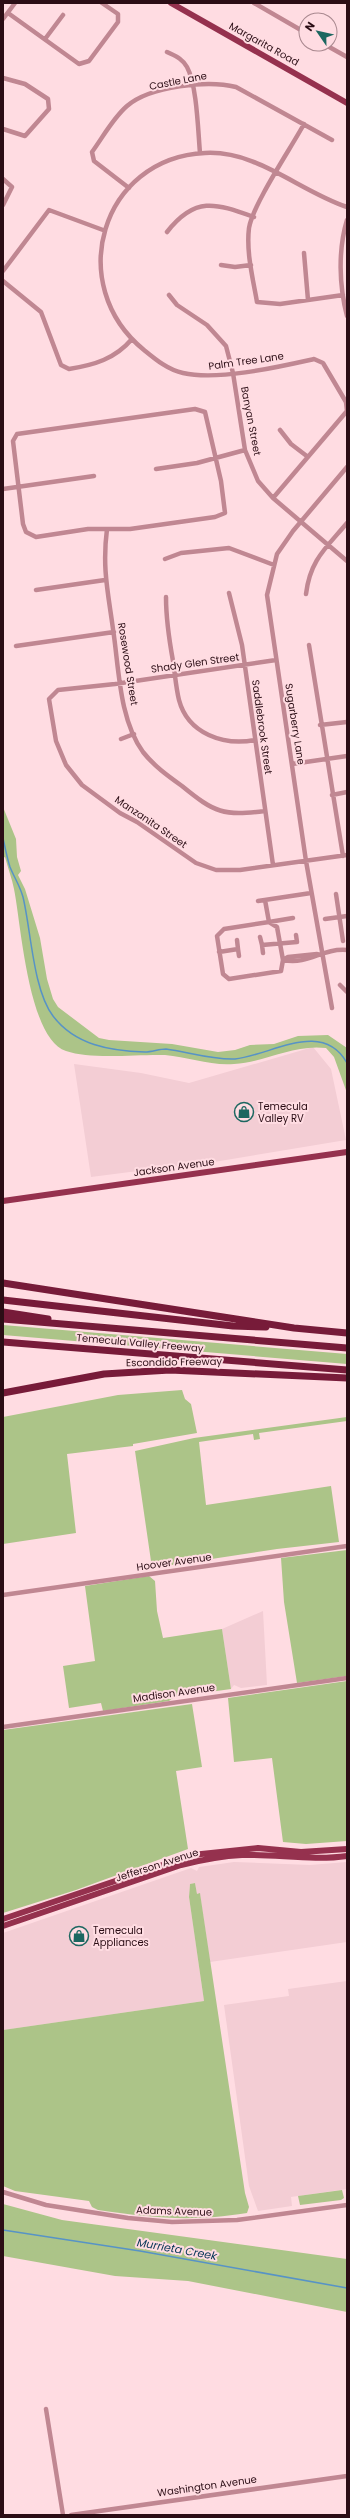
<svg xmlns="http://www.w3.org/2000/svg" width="350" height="2518" viewBox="0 0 350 2518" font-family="Poppins,sans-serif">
<rect width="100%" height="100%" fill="#ffdce2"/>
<path fill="#f3cdd4" d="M313 1047 331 1069 346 1140 202 1164H192L91 1177 74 1064 141 1073 189 1083Z
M263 1611 267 1685 241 1688 234 1685 231 1689 222 1629Z
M234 1862 310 1865 347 1862V1942L210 1962 200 1894H197L195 1883 190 1884 189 1897 204 2001 3 2030V1933L191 1868 197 1871 199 1867Z
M347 1981V2189L291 2197 292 2206 258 2211 249 2186 224 2005 289 1996 288 1989Z"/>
<path fill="#acc488" d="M3 807 16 839 17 857 21 871 18 875 25 889 40 938 47 979 53 999 58 1007 99 1038 109 1040 172 1044 218 1052 235 1050 250 1045 274 1044 298 1036 328 1035 347 1048V1093L334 1057 326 1048C293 1044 266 1062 234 1064 211 1066 188 1057 165 1055 138 1054 91 1060 66 1051 28 1039 21 923 14 889 12 879 8 868 5 857L3 858Z
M3 1325 347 1354V1364L3 1335Z
M182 1390 185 1399 191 1404 197 1433 133 1444V1446L67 1454 76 1533 3 1544V1417L118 1395Z
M347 1417V1421L259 1433 260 1439 254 1440 253 1434 199 1442 206 1505 331 1486 339 1542 277 1549 152 1568 135 1451 194 1438Z
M347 1550V1676L297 1683 284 1602 281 1558Z
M149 1576 155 1581 157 1611 163 1638 222 1629 231 1689 174 1697 169 1701 103 1711 101 1703 69 1708 63 1666 95 1661 85 1586Z
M347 1681V1841L306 1844 283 1842 272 1758 234 1762 228 1698Z
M192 1704 202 1767 176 1771 188 1849 76 1890 3 1913V1730Z
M195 1883 197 1894 200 1893 245 2193 249 2207 247 2213C190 2222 154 2218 98 2210L92 2207 89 2201 15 2191 3 2186V2030L204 2001 189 1897 190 1884Z
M342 2190 344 2198 341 2200 300 2205 298 2196Z
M3 2204 62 2220 347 2259V2312L188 2281 115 2276 3 2256Z"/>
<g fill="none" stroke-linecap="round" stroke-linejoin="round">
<path stroke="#5793c6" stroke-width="1.5" d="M3 838C5 847 7 858 10 867 14 877 20 886 23 897 31 930 33 990 53 1016 75 1045 110 1051 145 1052 152 1052 159 1049 166 1049 188 1052 212 1060 235 1059 272 1055 322 1019 347 1063
M3 2230 140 2251 347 2288"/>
<path stroke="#c08792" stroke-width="4.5" d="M254 3 306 33
M8 13 79 64 89 61 118 22V14L102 3
M3 19 15 3
M45 39 63 15
M324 44 347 57
M167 52C175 56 182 58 187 67 197 85 198 131 200 153
M3 78 25 84 48 99 49 109 25 136 3 129
M304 124C291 148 253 204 249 228 246 252 253 279 257 302L280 304 343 295
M3 179 12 187 3 205
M129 188 94 161 92 152C103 137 113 118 127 106 150 86 208 80 236 87L332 140
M347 220C338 250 339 285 347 316
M167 232C195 196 215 203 254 217
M304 253 308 300
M221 265 235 267 251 265
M3 271 49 210 103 230
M3 281 41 312 61 365 69 369C94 365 115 359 132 339
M169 295 177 305 207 325 226 346 233 373 245 450 258 481 273 498 347 561
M195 409 205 412 221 481 225 513 215 517 130 529H88L36 537 26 532 23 524 13 441 17 434Z
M280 430 291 444 308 457
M156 469 197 463 245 450
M3 489 94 476
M273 498 347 411 346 402 323 363 314 359C278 367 218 381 183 373 168 370 155 359 144 350 64 285 101 158 205 153 257 150 299 191 347 207
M107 529C102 568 108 592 113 629 119 668 119 719 143 752 154 766 168 776 182 786 215 813 223 816 265 811
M165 559 181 553 229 548 274 565
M36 590 105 580
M229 593 242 645 273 865
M306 594C310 560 326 548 347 523
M166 597C166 619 169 639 173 661 175 674 176 688 179 700 188 734 224 746 255 740
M309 645 343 856
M16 646 114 632
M276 660 115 684 58 690 49 699 56 741 66 765 82 785 120 813 137 822 196 863 216 870H240L347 855
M320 725 347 722
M121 739 134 734
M292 764 347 756
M332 795 347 792
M336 894 343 941
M265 900 269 922 293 918
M258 901 311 893
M325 919 347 916
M269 922 277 927 283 960 281 971 229 979 223 974 217 936 224 929Z
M260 937 262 945 297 942 296 935
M262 945 263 953
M238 949 239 956
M219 952 238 949 237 940
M317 954 288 957 283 960C310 965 321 948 347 950
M340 985 347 992
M332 1008 306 861 267 595 277 554 293 531 347 467
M3 1595 347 1546
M3 1727 347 1678
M3 2192 46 2205 128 2218 172 2222 237 2220 347 2205
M46 2409 63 2515
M71 2515 347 2476"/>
<path stroke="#95314e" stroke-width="6" d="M171 3 347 103
M3 1201 347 1152
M3 1919 192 1855 258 1848 301 1852 347 1849
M3 1926 181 1865C201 1860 222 1856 242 1855 277 1854 312 1861 347 1856"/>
<path stroke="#771b39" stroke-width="7" d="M3 1283 294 1328 347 1333
M3 1300 233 1326 266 1327
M3 1312 48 1319
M3 1319 347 1348
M3 1342 347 1370
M3 1393 104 1374 170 1370 347 1378"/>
</g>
<defs>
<g id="shop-ring" transform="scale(1)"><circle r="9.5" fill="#ffdce2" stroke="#1c6760" stroke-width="1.5"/><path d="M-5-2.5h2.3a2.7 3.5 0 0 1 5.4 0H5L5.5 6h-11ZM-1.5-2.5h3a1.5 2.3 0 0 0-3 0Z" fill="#1c6760"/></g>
</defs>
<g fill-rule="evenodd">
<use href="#shop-ring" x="244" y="1112"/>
<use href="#shop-ring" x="79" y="1936"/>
</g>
<g text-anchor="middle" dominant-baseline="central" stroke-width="4" stroke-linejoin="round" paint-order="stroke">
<g font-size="10" fill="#2b0d15" stroke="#ffdce2">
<text transform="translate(264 44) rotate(29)">Margarita Road</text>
<text transform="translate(178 81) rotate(-11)">Castle Lane</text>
<text transform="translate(246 361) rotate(-8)">Palm Tree Lane</text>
<text transform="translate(251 421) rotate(79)">Banyan Street</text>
<text transform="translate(195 663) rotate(-8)">Shady Glen Street</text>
<text transform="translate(128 664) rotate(81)">Rosewood Street</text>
<text transform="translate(295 724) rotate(81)">Sugarberry Lane</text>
<text transform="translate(262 727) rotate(82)">Saddlebrook Street</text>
<text transform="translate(151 822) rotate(34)">Manzanita Street</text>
<text transform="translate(174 1167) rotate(-8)">Jackson Avenue</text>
<text transform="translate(140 1343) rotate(5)">Temecula Valley Freeway</text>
<text transform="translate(174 1362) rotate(-1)">Escondido Freeway</text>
<text transform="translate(174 1562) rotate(-8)">Hoover Avenue</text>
<text transform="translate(174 1693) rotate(-8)">Madison Avenue</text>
<text transform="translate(157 1865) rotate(-18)">Jefferson Avenue</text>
<text transform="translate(174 2211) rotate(2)">Adams Avenue</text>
<text transform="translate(207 2486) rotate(-8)">Washington Avenue</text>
</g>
<g font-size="10" fill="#2b0d15" stroke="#ffdce2" text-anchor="start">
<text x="258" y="1106">Temecula<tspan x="258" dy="12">Valley RV</tspan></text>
<text x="93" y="1930">Temecula<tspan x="93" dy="12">Appliances</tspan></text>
</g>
<g font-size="11" font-style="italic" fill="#053557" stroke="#ffdce2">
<text transform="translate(177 2249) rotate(10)">Murrieta Creek</text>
</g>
</g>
<rect width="350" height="2518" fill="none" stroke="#2b0d15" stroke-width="8"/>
<g transform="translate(318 32) rotate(304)"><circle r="19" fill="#ffdce2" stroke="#aa8990"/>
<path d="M0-3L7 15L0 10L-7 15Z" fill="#1c6760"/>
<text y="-6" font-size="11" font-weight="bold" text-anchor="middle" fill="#2b0d15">N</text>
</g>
</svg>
